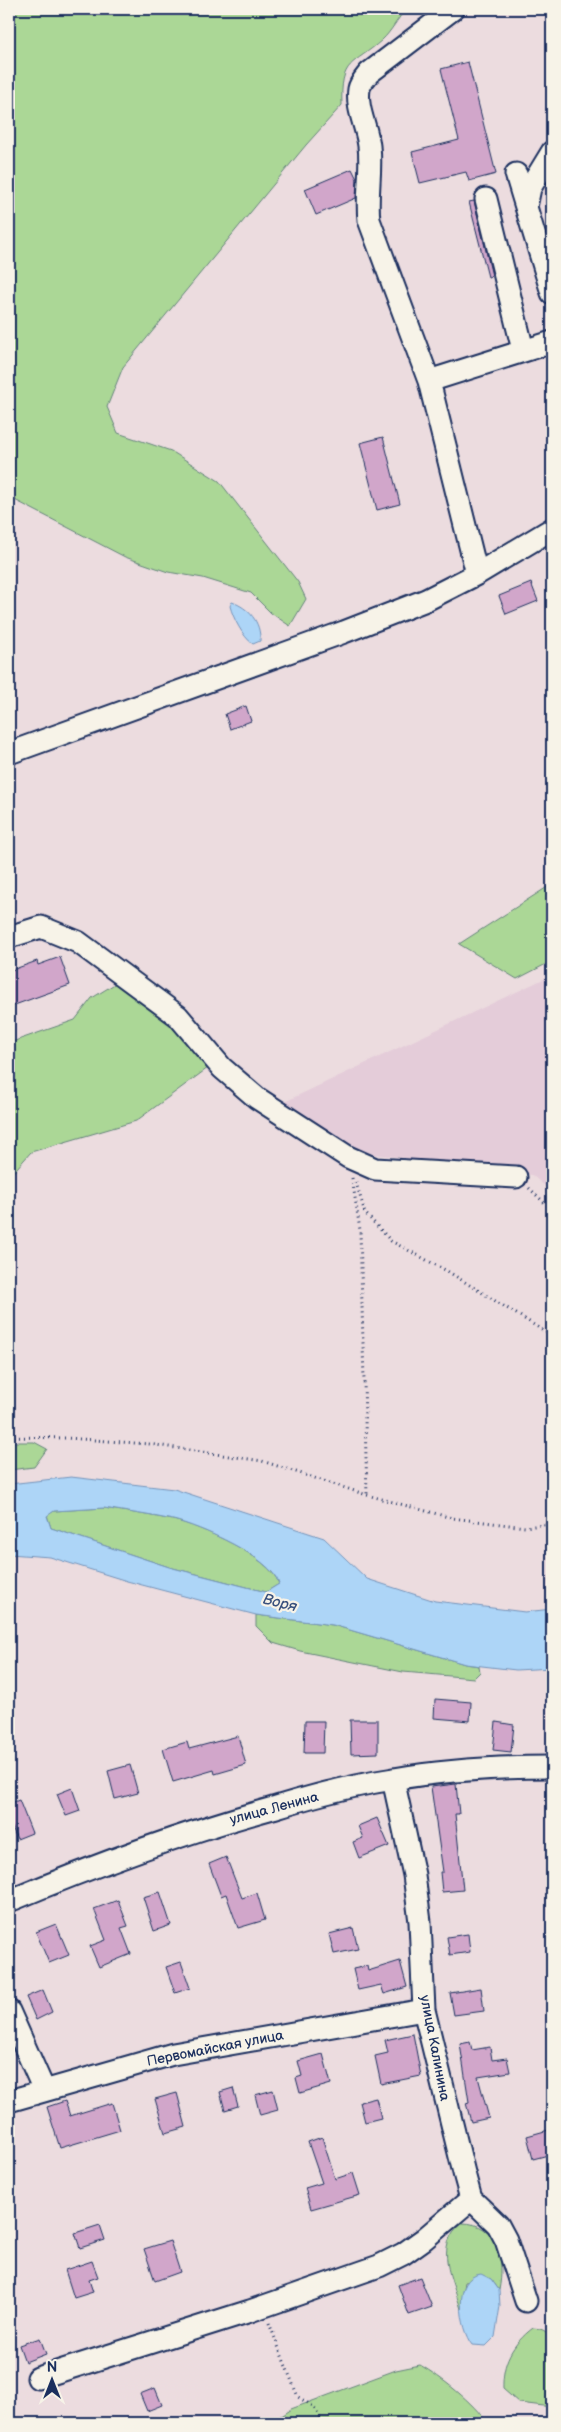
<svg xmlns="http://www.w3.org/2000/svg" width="561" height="2432" viewBox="0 0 561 2432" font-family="'Balsamiq Sans',sans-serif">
<rect width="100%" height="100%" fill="#ecdcdf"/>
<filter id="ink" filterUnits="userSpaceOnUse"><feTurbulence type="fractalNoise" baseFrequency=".02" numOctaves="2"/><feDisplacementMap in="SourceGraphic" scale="10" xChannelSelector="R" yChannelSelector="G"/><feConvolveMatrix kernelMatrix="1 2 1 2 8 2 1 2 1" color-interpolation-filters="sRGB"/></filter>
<g filter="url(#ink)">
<path fill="#e4ccd9" d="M552 975V1192L532 1175 358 1152 280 1104Z"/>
<path fill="#abd796" stroke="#63837a" d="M9 9H406C398 18 391 32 382 40 353 66 340 59 342 105L306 145 123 367 107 407 118 433 171 451 219 481 298 582 306 599 290 626 271 613 251 593 203 578 168 572 125 557 9 497Z
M552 884V961L517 979 459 944Z
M121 980 178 1024 212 1065 136 1121 31 1152 9 1177V1043L75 1020 92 998Z
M9 1442H34L47 1449 34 1467 9 1470Z
M104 1508C127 1512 150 1515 173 1520 200 1526 271 1557 279 1584L266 1592 169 1567 51 1528 47 1515 54 1511Z
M256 1615 333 1625 465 1664 479 1666 480 1672 474 1678 403 1672 300 1651 273 1643 256 1626Z
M462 2223C499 2223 505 2261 499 2290L491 2279 465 2282 461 2309C452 2279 433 2245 462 2223Z
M533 2328C544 2329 548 2331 552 2342V2407L519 2403 503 2389C502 2363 512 2344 533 2328Z
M420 2365C441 2377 474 2403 487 2423H279V2417L291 2409 396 2370Z"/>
<path fill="#add5f7" stroke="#7393ba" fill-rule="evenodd" d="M232 602C249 608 261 622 260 641L253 644C243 637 233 618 230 606Z
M71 1477 174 1489 324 1538 367 1579 435 1601 525 1612 552 1609V1668L516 1670 465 1664 333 1625 256 1615 127 1581 50 1557 9 1554V1484ZM104 1508C127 1512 150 1515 173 1520 199 1526 272 1557 279 1584L266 1592 169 1567 51 1528 47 1516 54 1511Z
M481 2274 491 2279 499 2290 500 2306 495 2337 486 2346 473 2345C460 2329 452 2277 481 2274Z"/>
<path fill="#d1a6ca" stroke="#1b2f5e" d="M468 62 496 174 469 181 466 172 420 183 412 152 459 140 441 69Z
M352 169 357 179 356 198 316 215 305 189Z
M474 201 492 276 488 277 469 202Z
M383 437 400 504 377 510 360 443Z
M531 583 538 601 506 614 499 596Z
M246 706 251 721 230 729 225 714Z
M60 957 70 985 9 1007V971L37 961 38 965Z
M435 1699 471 1702 470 1721 434 1718Z
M350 1720H378V1753L351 1754Z
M305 1721H324L323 1753H304Z
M496 1722 514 1725 511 1752 493 1750Z
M238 1736 246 1765 215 1774 214 1770 173 1782 163 1749 187 1742 189 1749Z
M130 1765 138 1793 115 1799 108 1771Z
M456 1784 459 1814H455L463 1890 442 1892 440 1872H443L431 1787Z
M72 1788 80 1811 66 1816 57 1794Z
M19 1800 32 1833 17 1839 9 1820V1804Z
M377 1818 389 1846 359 1858 353 1842 363 1838 358 1826Z
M226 1857 242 1898 257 1893 265 1920 238 1928 226 1894 221 1896 209 1864Z
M160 1892 171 1925 154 1931 143 1897Z
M118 1900 128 1926 121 1928 131 1954 99 1967 90 1946 106 1940 94 1909Z
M56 1924 69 1955 49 1963 36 1932Z
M353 1928 358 1949 334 1954 329 1934Z
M468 1934 470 1952 450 1955 447 1937Z
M400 1961 407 1987 384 1994 381 1985 358 1990 353 1969 367 1966 368 1971Z
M181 1962 190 1988 175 1993 166 1967Z
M481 1988 484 2011 454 2015 450 1993Z
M43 1990 52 2012 36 2020 26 1997Z
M413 2034 421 2076 381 2084 375 2056 388 2053 385 2040Z
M470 2042 472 2050 490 2047 492 2060 507 2058 510 2072 478 2077 489 2118 471 2122 466 2103 469 2102 460 2044Z
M323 2054 331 2084 300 2093 296 2078 302 2076 298 2061Z
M233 2088 238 2106 225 2110 220 2092Z
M273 2090 278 2110 260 2115 255 2095Z
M177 2093 186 2127 165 2133 155 2099Z
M376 2098 381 2118 365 2122 360 2102Z
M65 2101 70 2116 112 2103 120 2130 60 2148 47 2107Z
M552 2129V2154L533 2159 527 2136Z
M322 2137 335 2179 353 2173 360 2195 311 2209 305 2188 322 2183 308 2142Z
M100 2225 105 2240 80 2248 75 2233Z
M170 2241 180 2272 155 2281 144 2249Z
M92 2261 98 2277 89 2280 93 2292 74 2298 65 2270Z
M420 2277 432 2307 409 2315 398 2285Z
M40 2338 46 2354 25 2362 19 2345Z
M155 2388 162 2405 147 2411 140 2394Z"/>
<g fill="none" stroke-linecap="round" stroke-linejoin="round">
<g stroke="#1b2f5e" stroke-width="25">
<path id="minor" d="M453 9 369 73C366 77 360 83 359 89 356 109 367 127 369 146 372 171 366 195 369 220L429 381 477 574
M516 174 552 293
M486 199 523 350
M526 207 530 188 552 152
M429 381 552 342
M9 753 344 632 426 600 477 574 552 529
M9 937 41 927 78 942 178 1016 222 1068 257 1098 348 1157 375 1169 516 1177
M393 1779 414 1875 420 1922 424 2010 465 2177 471 2199 498 2225 506 2240 526 2301
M9 1901C95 1865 182 1833 273 1808 312 1796 353 1785 394 1779 446 1770 499 1767 552 1767
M9 2011 44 2090
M9 2101 173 2054 424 2010
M38 2378 250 2311 379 2266 403 2254 424 2239 471 2199"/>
</g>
<path stroke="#1b2f5e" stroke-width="3" stroke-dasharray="1 4" stroke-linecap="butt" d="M352 1178 360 1230 367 1495
M356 1182 365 1213 391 1241 447 1271 552 1336
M529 1188 552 1210
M9 1437 67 1438 149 1444 262 1461 367 1495 452 1518 525 1527 552 1524
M269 2323 298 2397 313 2406 323 2423"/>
<use href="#minor" stroke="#f7f3e8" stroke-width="21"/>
</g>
</g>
<g text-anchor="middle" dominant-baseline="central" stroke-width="4.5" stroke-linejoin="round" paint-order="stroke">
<g font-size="14" fill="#1b2f5e" stroke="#f7f3e8">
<text transform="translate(274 1808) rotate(-15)">улица Ленина</text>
<text transform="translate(215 2048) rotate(-11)">Первомайская улица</text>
<text transform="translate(435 2048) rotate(79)">улица Калинина</text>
</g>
<g font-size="15" font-style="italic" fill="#38507d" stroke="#f7f3e8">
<text transform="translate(280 1603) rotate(14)">Воря</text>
</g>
</g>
<rect width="561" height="2432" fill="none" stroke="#f7f3e8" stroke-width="30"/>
<rect x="15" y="15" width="531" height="2402" fill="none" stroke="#1b2f5e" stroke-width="2" filter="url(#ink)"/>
<g transform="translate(52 2380)" stroke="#f7f3e8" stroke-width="4" paint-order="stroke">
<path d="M0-4L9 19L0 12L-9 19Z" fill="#1b2f5e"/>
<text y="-8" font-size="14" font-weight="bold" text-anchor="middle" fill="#1b2f5e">N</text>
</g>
</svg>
